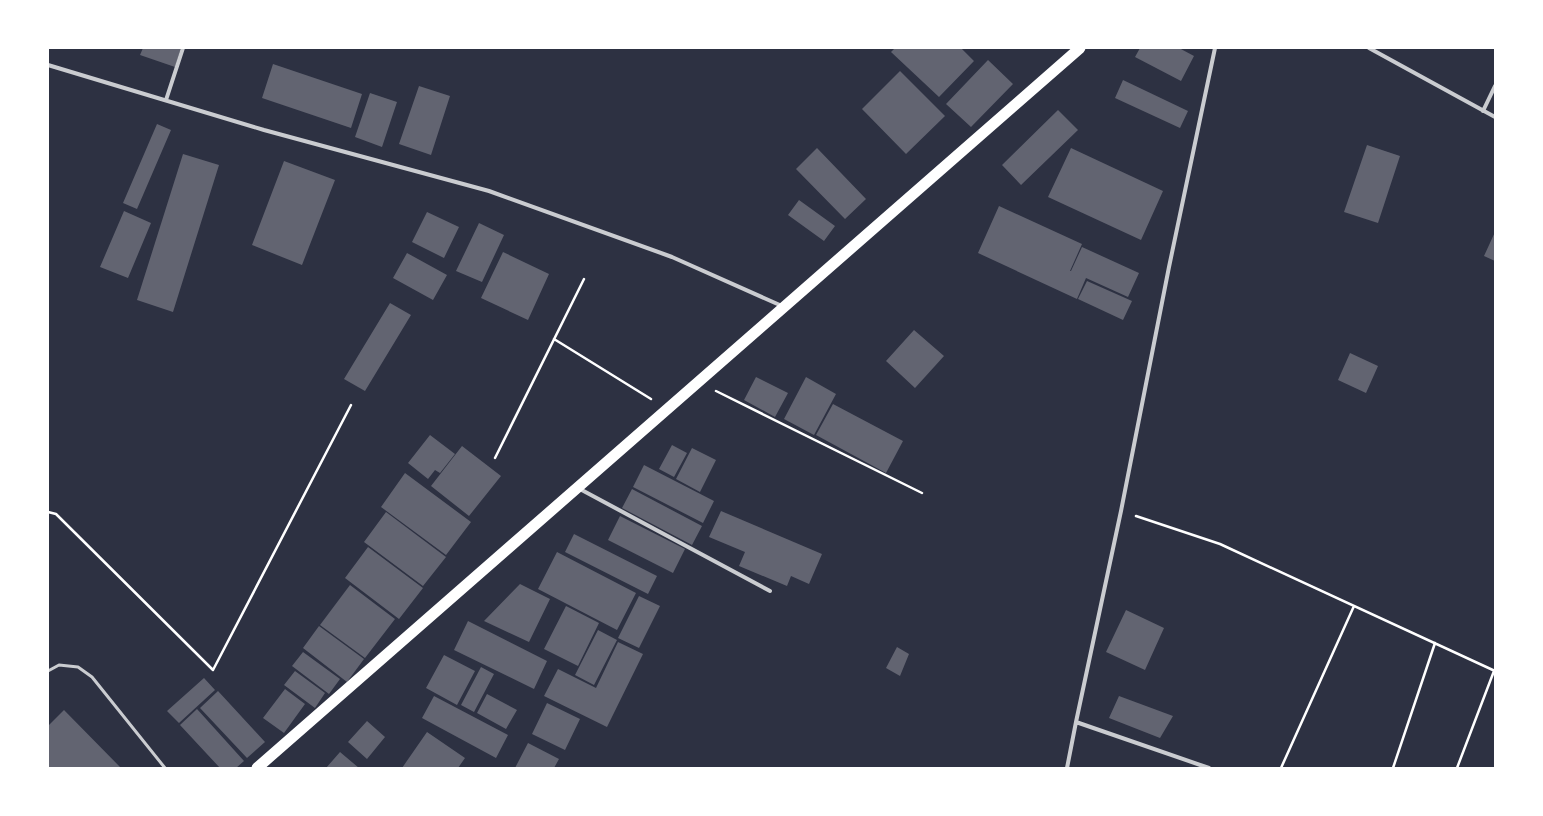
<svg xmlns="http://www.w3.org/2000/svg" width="1543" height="816" viewBox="0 0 1543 816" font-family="'Times New Roman',serif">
<rect width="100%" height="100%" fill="#2d3142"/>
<path fill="#626471" d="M143 48H181L175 67 140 55Z
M895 48H961L974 61 939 97 891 52Z
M1140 48H1179L1194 56 1181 81 1135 57Z
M988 60 1013 84 971 127 946 104Z
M273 64 362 94 351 128 262 98Z
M900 71 945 116 906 154 862 109Z
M1123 80 1188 111 1180 128 1115 98Z
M419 86 450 96 431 155 399 144Z
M370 93 397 102 382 147 355 137Z
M1058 110 1078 130 1021 185 1002 165Z
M157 124 171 130 137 209 123 203Z
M1367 145 1400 156 1378 223 1344 212Z
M817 148 866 199 845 219 796 169Z
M1071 148 1163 191 1141 240 1048 197Z
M183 154 219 165 173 312 137 300Z
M284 161 335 180 302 265 252 245Z
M799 200 835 226 824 241 788 215Z
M999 206 1082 244 1070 271H1071L1082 247 1139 273 1128 297 1086 278 1077 299 978 253Z
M124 211 151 223 128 278 100 267Z
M427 212 459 227 444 258 412 242Z
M479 223 504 235 482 282 456 271Z
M1495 232V261L1484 256Z
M503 252 549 274 528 320 481 298Z
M407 253 447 275 433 300 393 278Z
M1087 281 1132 301 1123 320 1078 299Z
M390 303 411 315 365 391 344 379Z
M914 330 944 356 915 388 886 361Z
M1350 353 1378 366 1366 393 1338 380Z
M756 377 788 393 775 417 744 400Z
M806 377 836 394 814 435 784 419Z
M833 404 903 441 886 473 816 435Z
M430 435 455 454 440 473 435 470 428 479 408 463Z
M672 445 687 453 674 477 659 469Z
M462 446 501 476 469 516 431 486Z
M692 448 716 460 700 492 676 479Z
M644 465 714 501 703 523 633 487Z
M405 473 471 522 446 555 381 507Z
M632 489 702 526 692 545 622 508Z
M721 511 822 554 809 584 791 576 787 586 739 566 745 552 709 537Z
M386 512 446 557 423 586 364 542Z
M620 516 685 549 673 573 608 540Z
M574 534 657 576 648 594 565 552Z
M368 547 423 588 399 619 345 578Z
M557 552 636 593 617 630 538 589Z
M520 584 550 599 529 642 484 621Z
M350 585 395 619 365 658 320 625Z
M639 596 660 606 639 648 618 638Z
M566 606 599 623 578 666 544 649Z
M1126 610 1164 628 1145 670 1106 652Z
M468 621 547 661 534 689 454 650Z
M319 626 364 659 347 682 303 648Z
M598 630 617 640 594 685 575 675Z
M618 642 643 654 607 727 544 696 558 669 596 688Z
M897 647 909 654 900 676 886 668Z
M303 652 340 679 329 694 292 666Z
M444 655 475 671 457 705 426 688Z
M481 667 494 674 474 712 461 705Z
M295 671 325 693 315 708 284 685Z
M204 678 215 690 179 723 167 711Z
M285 689 305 704 284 733 263 718Z
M218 691 265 742 247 758 200 708Z
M487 694 517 710 506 729 477 713Z
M434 696 508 735 496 758 422 718Z
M1119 696 1173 716 1160 738 1109 718Z
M547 703 580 719 565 750 532 734Z
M197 709 244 761 236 768H220L180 725Z
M64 710 121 768H48V726Z
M367 721 385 737 367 759 348 742Z
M427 732 465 758 458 768H402Z
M528 743 559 759 554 768H515Z
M340 752 359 768H326Z"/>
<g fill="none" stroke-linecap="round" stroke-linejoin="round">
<path stroke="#fff" stroke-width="2.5" d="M554 339 651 399
M716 391 922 493
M495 458 584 279
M48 512 56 514 213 670 351 405
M1136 516 1220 544 1495 671
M1281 768 1354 606
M1393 768 1435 643
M1457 768 1494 671"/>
<path stroke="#caccd0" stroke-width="3" d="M48 671 59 665 78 667 92 677 165 768"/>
<path stroke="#caccd0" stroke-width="4" d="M1369 48 1495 117
M48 65 264 130 489 191 672 257 782 306
M166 100 183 48
M1483 111 1495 86
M578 488 770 591
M1076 722 1209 768
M1067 768 1076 722 1121 511 1169 267 1215 48"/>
<path stroke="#fff" stroke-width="11" d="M257 768 1080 48"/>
</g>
<rect width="1543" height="816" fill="none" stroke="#ffffff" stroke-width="98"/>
</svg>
